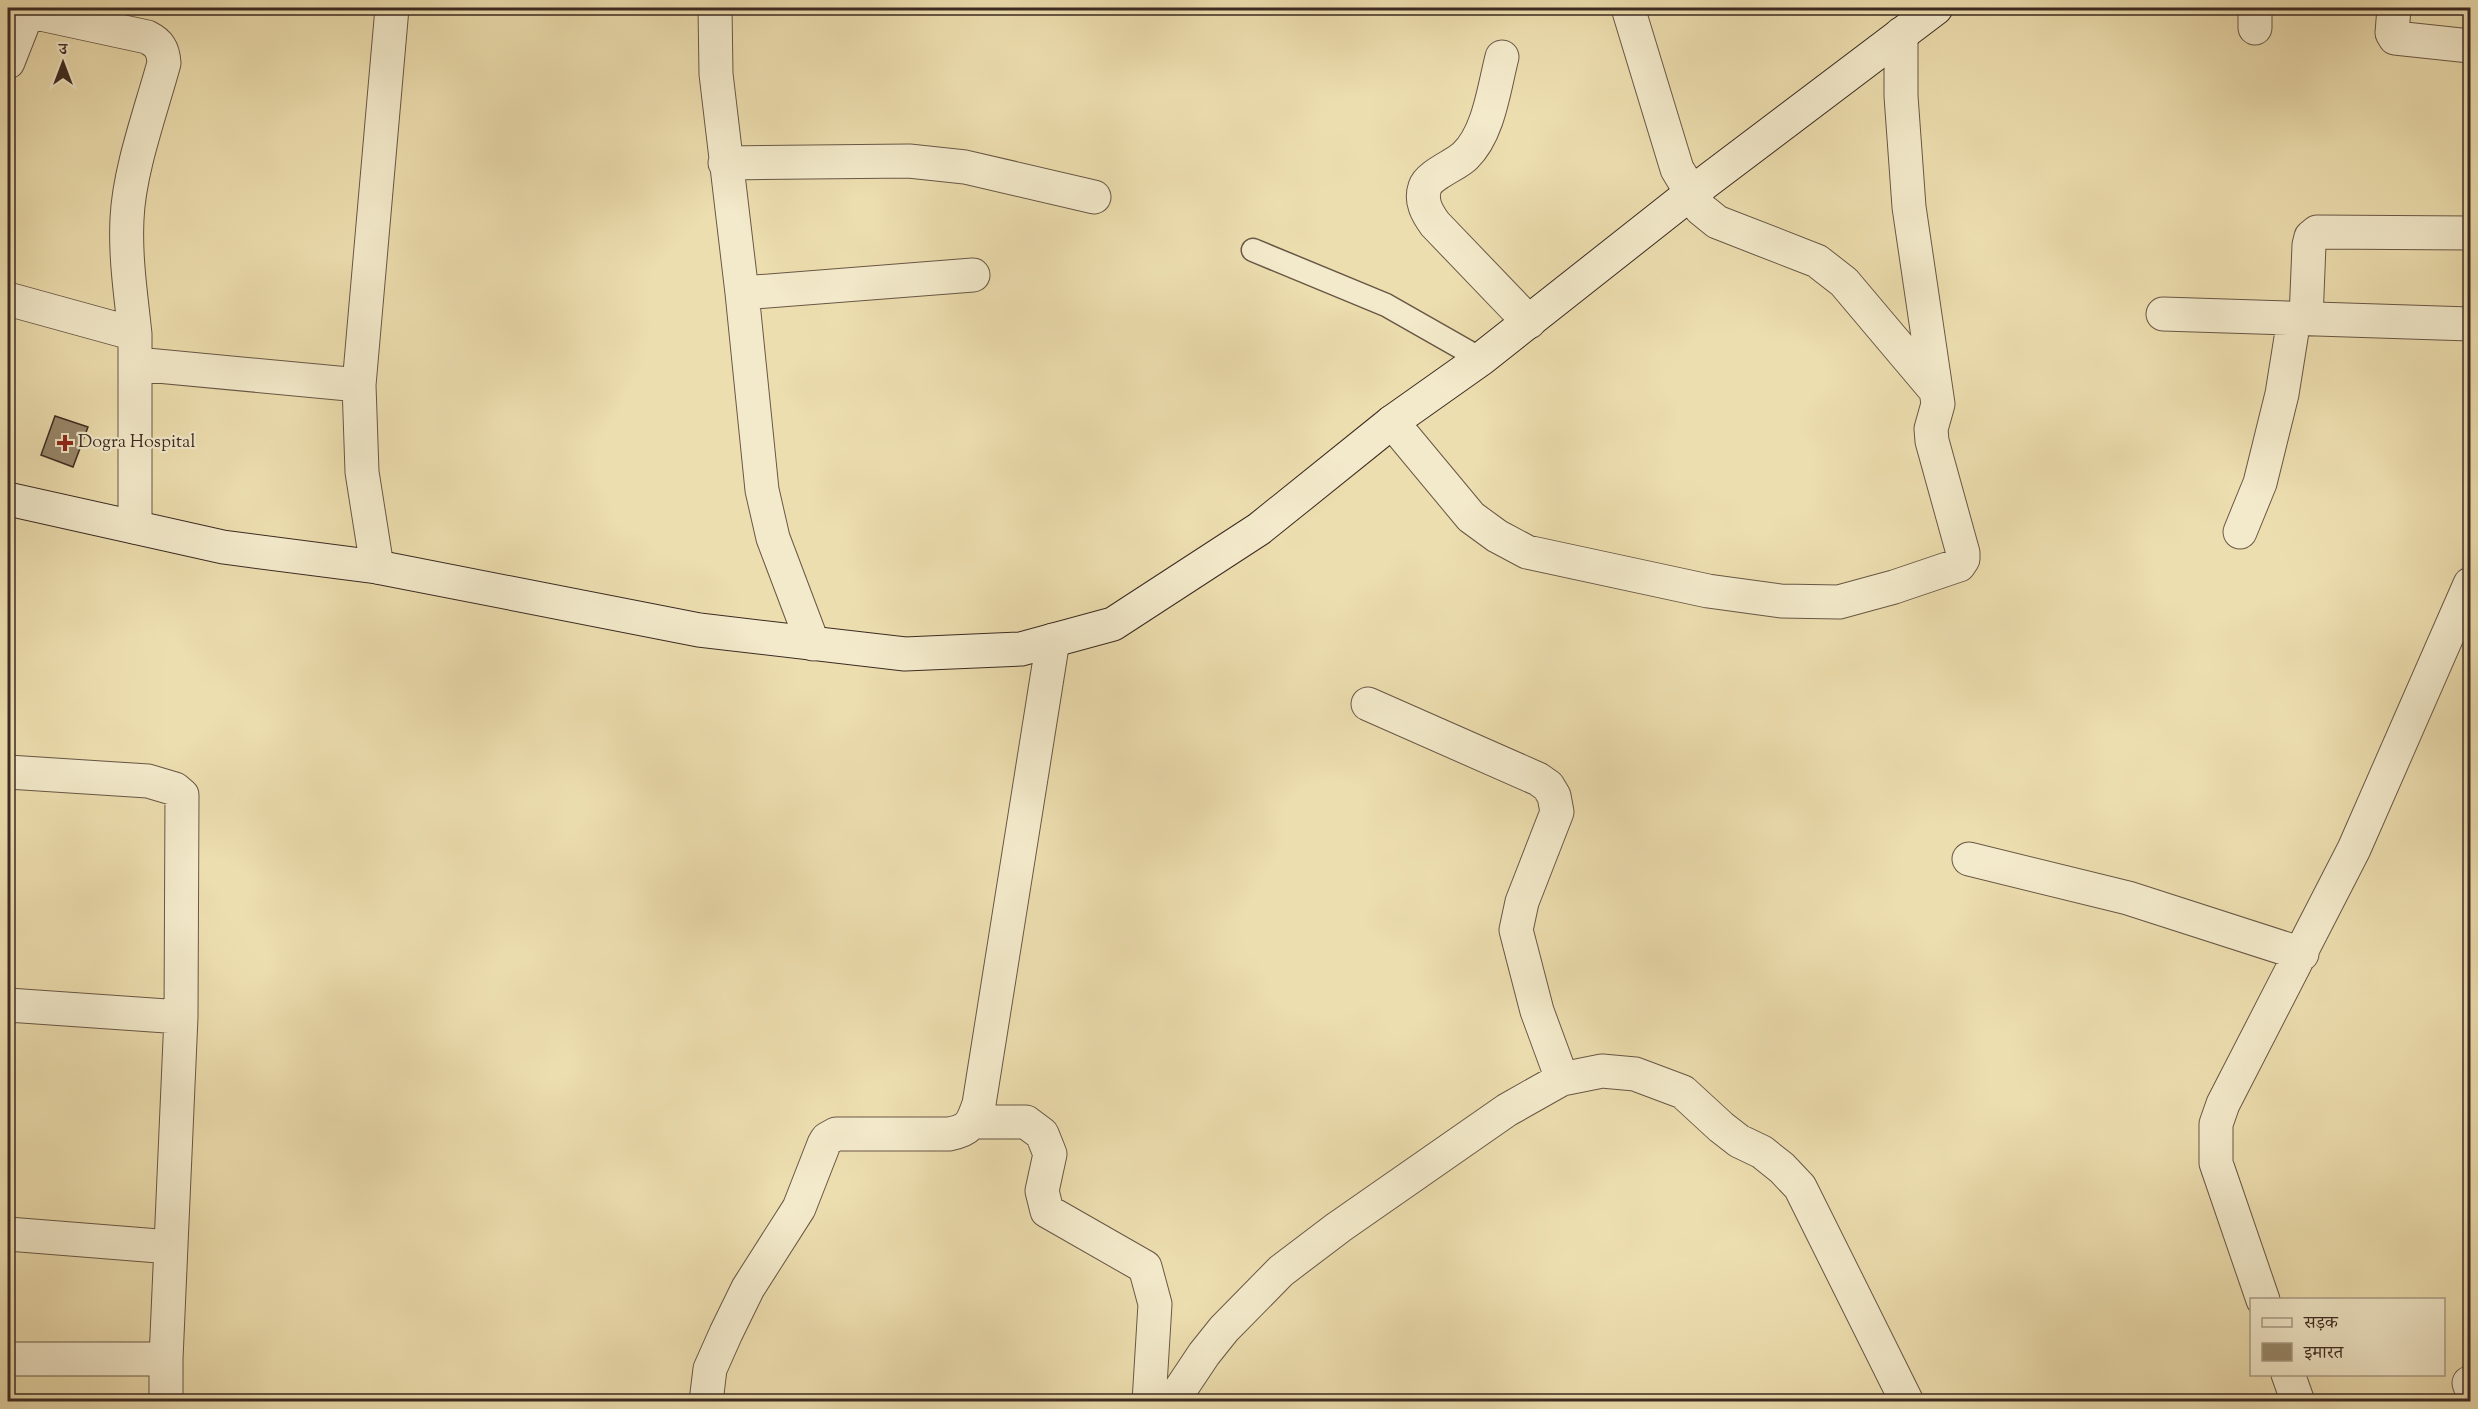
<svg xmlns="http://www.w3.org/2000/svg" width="2478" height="1409" viewBox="0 0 2478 1409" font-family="'Sorts Mill Goudy','Noto Serif Devanagari',serif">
<rect width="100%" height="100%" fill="#eddeaf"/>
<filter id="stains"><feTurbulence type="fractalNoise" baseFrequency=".00333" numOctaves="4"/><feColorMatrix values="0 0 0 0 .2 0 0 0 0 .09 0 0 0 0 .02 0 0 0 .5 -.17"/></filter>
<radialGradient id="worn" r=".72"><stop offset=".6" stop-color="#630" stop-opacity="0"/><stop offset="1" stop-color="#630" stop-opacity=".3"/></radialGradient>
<path fill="#98886b" stroke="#3b2a22" stroke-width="1.5" d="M55 416 88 427 73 467 41 455Z"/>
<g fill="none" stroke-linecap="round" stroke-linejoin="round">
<g stroke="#685745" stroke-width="25">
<path id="lane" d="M1253 250 1386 305 1481 359"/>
</g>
<g stroke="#685745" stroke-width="35">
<path id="street" d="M13 8 147 37C159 43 163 49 164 63 151 111 129 170 127 219 125 257 131 296 135 334
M715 8 716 74 742 293 762 490 773 538 813 644
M1628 8 1677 169 1701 209 1717 222 1817 261 1844 282 1936 391
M2255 8V28
M2394 8 2392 33 2395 38 2470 46
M1502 57C1494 88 1489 133 1465 156 1456 165 1429 175 1425 187 1420 201 1427 213 1435 224L1529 322
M8 62 28 11
M725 163 909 161 965 167 1094 197
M742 293 973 275
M8 299 135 334V527
M2163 314 2470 324
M2306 319 2309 245 2311 237 2317 232 2470 233
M136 364 359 385
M1392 422 1471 517 1497 536 1527 552 1708 591 1781 601 1839 602 1894 587 1959 565 1963 559V553L1932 441 1931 429 1938 404 1909 207 1901 96V34
M2240 532 2260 483 2282 394 2294 319
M377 567 362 472 359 385 392 8
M1368 704 1538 779 1548 786 1554 796 1557 812 1522 902 1516 930 1537 1011 1562 1079
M8 772 148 781 175 789 182 795 181 1017 166 1359
M1969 859 2128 898 2302 954
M8 1005 181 1017
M973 1122H1026L1042 1134 1050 1154 1042 1191 1047 1211 1145 1267 1155 1304 1149 1402
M8 1234 171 1247
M2263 1300 2216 1163V1124L2223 1104 2354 849 2470 584
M8 1359H166V1402
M2288 1374 2298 1402
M2469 1383 2470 1386
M706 1402 710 1369 726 1333 748 1288 799 1208 824 1144 827 1139 836 1134H949C970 1130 972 1124 979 1104L1053 640
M1172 1402 1204 1354 1224 1329 1281 1271 1339 1227 1507 1110 1562 1079 1602 1071 1635 1074 1683 1092 1721 1127 1739 1141 1762 1152 1782 1168 1800 1187 1907 1402"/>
</g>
<g stroke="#3b2a22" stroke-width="35">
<path id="secondary" d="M8 499 223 547 377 567 699 630 905 654 1021 649 1113 624 1259 529 1392 422 1481 359 1690 194 1936 8"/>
</g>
<use href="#lane" stroke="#f3eacb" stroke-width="22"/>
<use href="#street" stroke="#f3eacb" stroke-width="33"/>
<use href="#secondary" stroke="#f3eacb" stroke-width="33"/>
</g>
<path fill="#8f2418" stroke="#f3eacb" stroke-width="2" d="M62 434h6v6h6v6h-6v6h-6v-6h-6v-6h6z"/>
<g text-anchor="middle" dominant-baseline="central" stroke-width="4.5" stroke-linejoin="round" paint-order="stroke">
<g font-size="18" fill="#3b2a22" stroke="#f3eacb" text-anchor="start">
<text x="78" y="443">Dogra Hospital</text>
</g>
</g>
<rect width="2478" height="1409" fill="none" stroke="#eddeaf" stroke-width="30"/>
<rect x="9" y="9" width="2460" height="1391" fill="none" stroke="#3b2a22" stroke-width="3"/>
<rect x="15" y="15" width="2448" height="1379" fill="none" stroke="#3b2a22" stroke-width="1.5"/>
<rect x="2250" y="1298" width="195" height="78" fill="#f3eacb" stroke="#a99d87" stroke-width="1.5"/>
<rect x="2262" y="1318" width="30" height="9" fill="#f3eacb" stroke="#a99d87" stroke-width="1.5"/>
<text x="2304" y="1328" font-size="18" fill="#3b2a22">सड़क</text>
<rect x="2262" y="1343" width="30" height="18" fill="#98886b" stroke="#a99d87" stroke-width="1.5"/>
<text x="2304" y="1358" font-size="18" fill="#3b2a22">इमारत</text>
<g transform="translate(63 63)" stroke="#f3eacb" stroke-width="4.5" paint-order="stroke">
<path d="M0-4.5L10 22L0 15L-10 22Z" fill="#3b2a22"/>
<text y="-9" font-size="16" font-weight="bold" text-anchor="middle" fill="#3b2a22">उ</text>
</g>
<rect width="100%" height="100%" filter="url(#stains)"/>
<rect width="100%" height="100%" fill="url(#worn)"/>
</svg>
